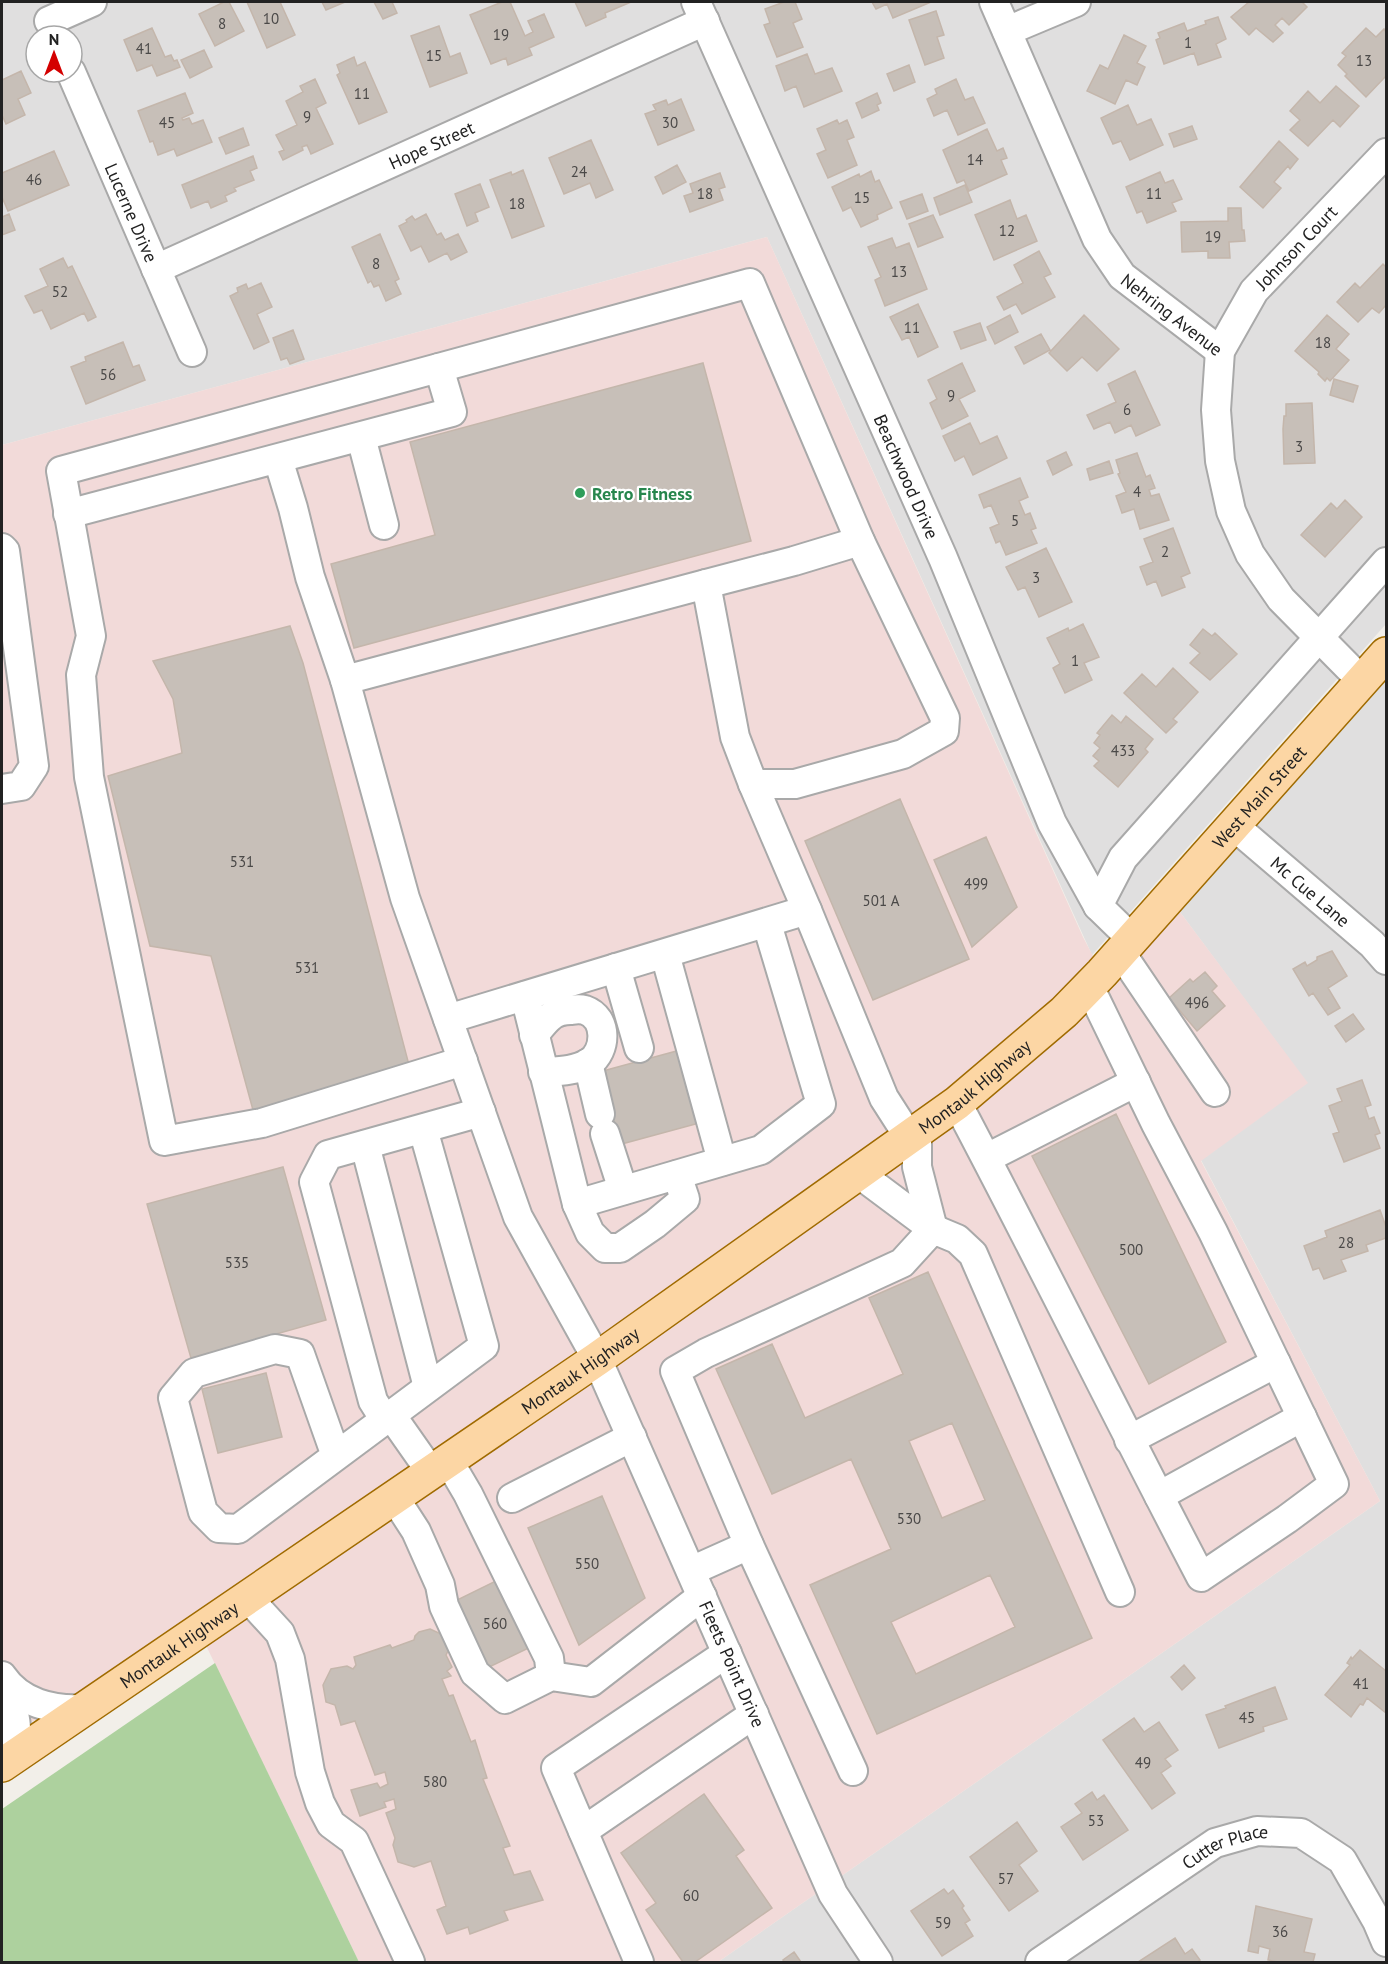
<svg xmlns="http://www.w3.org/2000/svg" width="1388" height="1964" viewBox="0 0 1388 1964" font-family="'PT Sans',sans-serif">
<rect width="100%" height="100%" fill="#f2efe9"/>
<path fill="#e0dfdf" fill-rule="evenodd" d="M2 2H1386V624L1092 955 767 237 2 445ZM36 36H72V72H36Z
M1386 680V1962H718L1380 1501 1201 1160 1307 1083 1177 908Z"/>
<path fill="#f2dad9" d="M767 237 1083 937 1107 983 1177 908 1308 1083 1201 1161 1380 1501 718 1962H359L199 1631 2 1738V445Z"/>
<path fill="#add19e" d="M215 1663 359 1962H2V1809Z"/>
<path fill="#c7bfb8" stroke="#c4b6ab" stroke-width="1.5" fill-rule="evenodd" d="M224 2H229L244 31 215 46 199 14Z
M247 2H280L295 35 267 48Z
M322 2H345L326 10Z
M374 2H392L397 13 383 19Z
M502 2H510L525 36 533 32 528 21 544 14 554 37 529 48 532 55 508 65 506 58 491 64 470 15Z
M575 2H631L605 13 606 17 586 26Z
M784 2H795L802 19 793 23 803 47 777 57 764 25 770 23 765 9Z
M872 2H931L893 18 887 4 876 9Z
M1249 2H1302L1307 7 1289 25 1282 18 1275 25 1283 33 1273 42 1256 28 1249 35 1231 17Z
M936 11 944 35 937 37 944 58 925 65 909 20Z
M1218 17 1226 39 1216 44 1221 57 1198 65 1194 53 1164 64 1156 40 1160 38 1158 33 1184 23 1187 31 1206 24 1205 21Z
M439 26 450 57 460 53 467 73 430 87 411 36Z
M152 28 165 57 171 55 174 61 177 60 180 67 157 76 152 65 137 71 124 40Z
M1366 28 1376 37 1384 29 1386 32V76L1366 97 1345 76 1347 74 1338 65 1346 56 1342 53Z
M1124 35 1146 46 1137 63 1145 67 1137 85 1126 80 1115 104 1087 91 1100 65 1108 69Z
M204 50 212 67 190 78 181 60Z
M807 54 815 74 832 68 842 91 804 107 796 86 785 91 776 66Z
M354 57 357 66 365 62 387 112 359 124 337 75 340 73 337 65Z
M909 65 915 82 894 91 887 74Z
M21 71 31 93 18 99 25 115 6 124 2 115V80Z
M315 79 326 103 316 108 333 144 311 154 307 145 302 147 303 150 283 160 279 152 284 150 276 135 297 125 286 101 303 92 300 86Z
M956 79 965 100 973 97 985 123 958 135 947 110 934 116 927 99 937 94 935 89Z
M1336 86 1359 106 1340 127 1333 120 1308 146 1290 130 1300 120 1290 111 1308 91 1320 103Z
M185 93 193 113 182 118 183 120 189 118 192 124 203 120 212 142 177 156 174 149 158 155 153 141 150 142 138 111Z
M877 93 881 103 877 105 879 110 862 118 856 103Z
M681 99 694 130 658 145 645 114 656 110 653 105 666 100 668 105Z
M1128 105 1137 125 1151 119 1163 145 1130 160 1121 141 1113 144 1101 118Z
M837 120 839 124 847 120 854 137 847 140 857 165 828 178 817 154 826 150 817 129Z
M1192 126 1197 139 1174 147 1169 134Z
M243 128 249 145 226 154 219 138Z
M987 129 997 151 1003 148 1007 158 1001 160 1007 174 969 191 964 180 957 183 943 150Z
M591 140 613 190 596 198 590 183 564 194 549 158Z
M1279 141 1298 159 1290 169 1288 166 1274 182 1281 188 1263 208 1240 187Z
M54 151 69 185 8 211 2 197V173Z
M253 156 257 168 250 171 254 180 234 188 236 191 225 196 227 201 211 208 208 201 191 208 182 185Z
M677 165 686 182 663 194 655 177Z
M523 170 544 226 512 238 490 180 511 172 512 175Z
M871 171 875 182 879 180 892 208 877 215 878 219 861 227 851 207 843 211 832 187 859 174 860 177Z
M1160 172 1165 183 1173 180 1182 199 1172 203 1176 211 1147 223 1142 211 1137 213 1126 187Z
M720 173 725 187 719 189 723 200 690 212 684 196 693 193 690 184Z
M480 184 489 207 475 213 478 221 467 226 455 194Z
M965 185 972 202 940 215 934 198Z
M922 194 928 211 907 219 900 202Z
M1010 200 1017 219 1026 215 1037 241 994 260 975 215Z
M1228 208H1241L1242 230H1244L1245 241 1229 242 1230 258H1208V251L1182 252 1181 222 1228 221Z
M9 214 15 230 2 235V217Z
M426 214 437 235 441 233 445 240 458 234 467 252 451 260 447 253 429 262 421 246 411 251 399 226 407 222 406 220 412 216 415 220Z
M933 215 943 237 918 247 909 224Z
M380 234 399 279 395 281 401 294 386 301 379 285 374 287 371 281 368 283 352 247Z
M892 238 896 248 909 243 927 289 885 306 875 280 881 277 868 247Z
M1039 251 1051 274 1044 277 1055 297 1022 314 1016 304 1004 310 997 297 1023 283 1014 265Z
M63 258 68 268 72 266 96 317 88 321 84 313 51 329 42 310 34 313 25 296 48 286 40 269Z
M1383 264 1386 267V305L1379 313 1372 308 1358 322 1337 302 1355 283 1360 288Z
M261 283 272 307 257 314 269 342 254 349 230 296 238 292 237 288 246 284 248 289Z
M918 304 938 347 918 357 909 337 902 340 890 317Z
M1010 315 1018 332 995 344 987 327Z
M1084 315 1119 349 1097 371 1082 357 1067 371 1049 353Z
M1327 315 1349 334 1336 349 1349 360 1330 381 1327 378 1325 381 1318 374 1319 372 1295 351Z
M980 323 986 340 961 349 954 332Z
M293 330 304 359 290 364 287 358 281 360 273 338Z
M1041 334 1050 350 1024 364 1015 347Z
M123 342 133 367 139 365 145 380 86 404 71 367 86 361 85 357Z
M703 363 751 541 354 648 331 564 435 535 410 442Z
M962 363 975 391 959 399 968 416 942 429 930 403 937 399 928 380Z
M1135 371 1160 425 1136 436 1131 425 1115 433 1110 422 1094 429 1087 415 1116 402 1108 384Z
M1334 379 1358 386 1353 402 1330 395Z
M1312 403 1315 463 1284 464 1283 429 1284 416H1286V404Z
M970 423 980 444 997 436 1007 458 973 475 964 456 955 461 943 436Z
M1066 452 1072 465 1053 475 1047 461Z
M1137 453 1146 477 1150 475 1155 488 1149 490 1151 496 1159 494 1169 520 1140 529 1134 509 1122 513 1116 496 1126 492 1118 474 1120 473 1116 460Z
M1109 461 1113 473 1090 480 1087 469Z
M1020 478 1028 497 1019 501 1025 515 1030 513 1036 528 1031 530 1037 543 1006 555 1000 541 996 543 990 528 999 524 991 505 984 508 979 495Z
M1345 500 1362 517 1325 557 1301 535 1331 503 1337 509Z
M1173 528 1190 573 1181 577 1185 587 1162 596 1156 581 1147 585 1140 567 1153 562 1144 539Z
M1046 548 1072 602 1039 617 1025 587 1018 590 1006 567Z
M1083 624 1099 657 1084 663 1092 680 1065 693 1053 668 1060 664 1047 638 1068 628 1069 631Z
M290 626 303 663 409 1065 253 1110 211 956 150 946 108 776 182 753 173 699 153 661Z
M1203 629 1212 636 1215 633 1237 654 1210 680 1190 663 1200 653 1190 645Z
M1173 668 1198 692 1173 719 1177 722 1166 733 1124 693 1142 674 1156 687Z
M1112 715 1121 723 1126 716 1153 739 1145 749 1148 752 1118 787 1094 766 1099 761 1093 756 1100 748 1094 743 1100 735 1097 733Z
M900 799 969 959 873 1000 805 841Z
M986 837 1017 907 972 947 934 860Z
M1332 951 1347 976 1328 988 1340 1008 1328 1015 1313 993 1309 996 1293 969 1305 962 1307 966 1317 960V957Z
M1205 972 1217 986 1212 991 1225 1006 1197 1031 1169 998 1190 979 1193 982Z
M1353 1014 1364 1029 1346 1042 1335 1026Z
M684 1049 703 1122 618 1145 599 1072Z
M1362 1080 1371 1105 1365 1107 1369 1119 1374 1117 1380 1133 1375 1135 1380 1148 1344 1162 1333 1134 1339 1132 1329 1106 1342 1101 1337 1089Z
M1116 1114 1226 1342 1149 1384 1032 1156Z
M283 1167 326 1320 191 1358 147 1204Z
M1380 1210 1386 1227V1238L1366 1245 1368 1251 1341 1260 1346 1271 1324 1279 1319 1268 1313 1270 1304 1246 1327 1237 1325 1231Z
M928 1272 1092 1638 877 1734 810 1585 891 1549 851 1459 772 1494 716 1369 772 1344 805 1418 903 1374 869 1298ZM952 1423 985 1500 942 1518 909 1441ZM990 1575 1015 1627 916 1674 891 1622Z
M266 1373 282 1437 218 1453 202 1389Z
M602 1496 645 1598 579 1645 528 1528Z
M504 1577 537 1644 485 1669 453 1602Z
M430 1629 441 1634 449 1649 446 1655 452 1667 447 1671 451 1676 442 1679 449 1696 453 1695 471 1742 475 1740 487 1778 483 1779 510 1846 503 1848 514 1875 530 1871 543 1900 504 1911 508 1920 470 1934 468 1927 447 1934 437 1910 446 1906 431 1861 414 1867 398 1862 393 1845 395 1838 386 1813 396 1809 394 1799 384 1802 386 1807 360 1816 351 1790 377 1783 380 1788 388 1784 385 1772 375 1775 355 1721 341 1725 335 1705 326 1702 323 1685 331 1669 347 1666 353 1669 356 1665 354 1657 390 1645 392 1648 414 1640 415 1636 419 1632Z
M1360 1650 1386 1671V1713L1367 1698 1363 1705 1360 1704 1351 1717 1325 1695 1350 1665 1347 1663 1351 1657 1352 1659Z
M1184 1665 1195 1678 1182 1690 1171 1677Z
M1275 1687 1287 1719 1263 1727 1264 1731 1219 1748 1206 1715 1226 1708 1225 1706Z
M1134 1718 1144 1732 1159 1722 1178 1750 1165 1759 1171 1766 1161 1773 1175 1793 1152 1809 1103 1740Z
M1092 1792 1097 1800 1104 1795 1128 1830 1083 1860 1061 1827 1082 1813 1075 1804Z
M704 1794 744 1850 736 1856 772 1908 695 1962H683L646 1910 656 1903 621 1853Z
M1017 1822 1037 1851 1019 1865 1038 1891 1009 1911 970 1857Z
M944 1889 948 1894 953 1890 964 1906 962 1908 970 1920 965 1923 973 1936 942 1956 911 1911Z
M1256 1906 1312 1919 1304 1952 1315 1954 1313 1962H1278L1268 1960 1270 1949 1259 1946 1258 1953 1248 1951Z
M1175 1938 1185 1954 1192 1949 1200 1960 1197 1962H1138Z
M794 1952 801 1962H784L783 1960Z"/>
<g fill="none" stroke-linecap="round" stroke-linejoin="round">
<g stroke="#a9a9a9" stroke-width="32">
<g id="minor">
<path id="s1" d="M696 2 943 558 1052 823 1098 906 1133 940"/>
<path id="s2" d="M994 2 1097 239 1122 276 1220 351"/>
<path d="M49 21 92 2"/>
<path d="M1007 31 1076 2"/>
<path id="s3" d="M71 72 192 352"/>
<path id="s4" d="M156 269 705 21"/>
<path d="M361 437 384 525"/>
<path d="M278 459 293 508 310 577 345 680"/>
<path d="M68 514 452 412 439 368"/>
<path d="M2 548 5 551 34 766 21 786 2 789"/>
<path d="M706 584 794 561 860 541"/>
<path id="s5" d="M1362 681 1281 599 1250 554 1231 511 1220 461 1216 410 1220 351 1254 291 1386 153"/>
<path id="s6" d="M1233 825 1372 944 1386 960"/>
<path d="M1098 906 1123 858 1386 562"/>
<path d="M1121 953 1215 1092"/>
<path d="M665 954 722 1161"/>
<path d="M616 968 639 1048"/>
<path d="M525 996 577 1204 761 1150 821 1104 767 924"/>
<path d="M448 1019 807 910"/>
<path d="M534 1035C539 1029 544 1022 550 1017 555 1012 564 1010 571 1010 576 1009 581 1009 585 1010 608 1018 607 1051 589 1063 575 1071 559 1071 543 1072"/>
<path d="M463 1061 262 1123 164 1141 89 777 81 675 91 636 61 471 750 283 860 541 945 718 944 731 903 754 795 784H753"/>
<path d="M588 1063 600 1114"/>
<path d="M957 1103C1040 1260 1118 1419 1201 1577L1287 1519 1334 1484 1213 1232 1156 1124 1089 986"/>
<path d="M605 1134 623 1190"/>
<path d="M365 1145 428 1387"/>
<path d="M987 1158 1136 1082"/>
<path d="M858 1173 933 1229 917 1167V1131"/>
<path d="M577 1204 590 1233 605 1248H620L655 1224 685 1199 677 1175"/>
<path d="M391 1415 431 1472"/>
<path d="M385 1420 373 1401 314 1182 328 1155 481 1112"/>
<path d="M1129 1440 1276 1363"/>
<path d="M336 1456 300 1354 275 1349 194 1373 173 1398 203 1512 219 1528 238 1529 484 1346 423 1129"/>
<path d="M448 1460 468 1494 549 1658 551 1676"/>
<path d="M1159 1496 1302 1417"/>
<path d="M394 1497 416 1531 440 1585 444 1606 475 1673 505 1699 551 1676 591 1682 702 1596"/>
<path d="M512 1498 632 1437"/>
<path d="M749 1545 853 1771"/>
<path d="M691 1571 749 1545 675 1371 706 1353 902 1263 933 1229 957 1239 973 1254 1120 1592"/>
<path d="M247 1597 280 1633 290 1659 310 1772 320 1803 331 1824 354 1841 410 1962"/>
<path d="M2 1676C20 1703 53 1711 84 1709"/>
<path d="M6 1683C13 1707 21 1732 13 1757"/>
<path d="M583 1831 754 1714"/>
<path d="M639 1962 556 1768 727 1653"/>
<path d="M878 1962 833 1894 597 1359 518 1217 405 898 345 680 706 584 735 737 753 784 807 910 884 1098 909 1137"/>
<path id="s7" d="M1040 1962 1215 1843 1257 1831 1301 1833 1342 1860 1377 1921 1386 1942"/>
</g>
</g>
<g stroke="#a06b00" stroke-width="36">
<g id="major">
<path id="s8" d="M2 1765 597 1359 957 1103 1064 1012 1102 973 1386 654"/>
</g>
</g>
<use href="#minor" stroke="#fff" stroke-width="28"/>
<use href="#major" stroke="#fcd6a4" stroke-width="33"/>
</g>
<circle fill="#2e9e5b" stroke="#fff" stroke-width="2" cx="580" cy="493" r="6"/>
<g text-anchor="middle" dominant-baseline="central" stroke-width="4.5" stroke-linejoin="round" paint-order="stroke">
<g font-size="15" fill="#4b4948">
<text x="271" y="18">10</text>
<text x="222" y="23">8</text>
<text x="501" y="34">19</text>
<text x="1188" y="42">1</text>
<text x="144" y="48">41</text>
<text x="434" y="55">15</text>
<text x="1364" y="60">13</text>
<text x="362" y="93">11</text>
<text x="307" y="116">9</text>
<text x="167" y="122">45</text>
<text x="670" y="122">30</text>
<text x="975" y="159">14</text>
<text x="579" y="171">24</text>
<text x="34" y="179">46</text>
<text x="705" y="193">18</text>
<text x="1154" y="193">11</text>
<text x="862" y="197">15</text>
<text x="517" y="203">18</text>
<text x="1007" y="230">12</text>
<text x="1213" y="236">19</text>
<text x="376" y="263">8</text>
<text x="899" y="271">13</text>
<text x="60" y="291">52</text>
<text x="912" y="327">11</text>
<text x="1323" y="342">18</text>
<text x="108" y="374">56</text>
<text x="951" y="395">9</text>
<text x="1127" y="409">6</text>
<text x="1299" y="446">3</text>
<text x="1137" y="491">4</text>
<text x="1015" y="520">5</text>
<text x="1165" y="551">2</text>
<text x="1036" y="577">3</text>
<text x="1075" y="660">1</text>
<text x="1123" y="750">433</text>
<text x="242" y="861">531</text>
<text x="976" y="883">499</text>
<text x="881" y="900">501 A</text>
<text x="307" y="967">531</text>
<text x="1197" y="1002">496</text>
<text x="1346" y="1242">28</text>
<text x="1131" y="1249">500</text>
<text x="237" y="1262">535</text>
<text x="909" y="1518">530</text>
<text x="587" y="1563">550</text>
<text x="495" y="1623">560</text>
<text x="1361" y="1683">41</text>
<text x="1247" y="1717">45</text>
<text x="1143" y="1762">49</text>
<text x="435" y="1781">580</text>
<text x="1096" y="1820">53</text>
<text x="1006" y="1878">57</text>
<text x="691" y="1895">60</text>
<text x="943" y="1922">59</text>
<text x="1280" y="1931">36</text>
</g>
<g font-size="18" fill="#222" stroke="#fff">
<text stroke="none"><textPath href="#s4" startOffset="302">Hope Street</textPath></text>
<text stroke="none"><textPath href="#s3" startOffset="153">Lucerne Drive</textPath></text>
<text stroke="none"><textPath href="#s5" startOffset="508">Johnson Court</textPath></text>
<text stroke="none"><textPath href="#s2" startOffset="366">Nehring Avenue</textPath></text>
<text stroke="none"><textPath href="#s1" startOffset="519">Beachwood Drive</textPath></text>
<text stroke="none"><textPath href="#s8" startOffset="1593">West Main Street</textPath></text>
<text stroke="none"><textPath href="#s6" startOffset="102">Mc Cue Lane</textPath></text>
<text stroke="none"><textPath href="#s8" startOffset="1186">Montauk Highway</textPath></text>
<text stroke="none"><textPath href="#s8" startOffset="700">Montauk Highway</textPath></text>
<text stroke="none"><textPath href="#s8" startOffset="214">Montauk Highway</textPath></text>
<text transform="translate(732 1664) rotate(66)">Fleets Point Drive</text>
<text stroke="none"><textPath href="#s7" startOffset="220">Cutter Place</textPath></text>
</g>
<g font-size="18" font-weight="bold" fill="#27864d" stroke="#fff" text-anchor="start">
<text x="592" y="493">Retro Fitness</text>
</g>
</g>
<rect width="1388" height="1964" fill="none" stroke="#222222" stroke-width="6"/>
<g transform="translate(54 54)"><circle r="28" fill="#ffffff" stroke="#a7a7a7" stroke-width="1.5"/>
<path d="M0-4.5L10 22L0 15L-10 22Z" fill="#d40000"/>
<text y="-9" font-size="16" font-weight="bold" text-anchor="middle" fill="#222222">N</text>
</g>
</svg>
